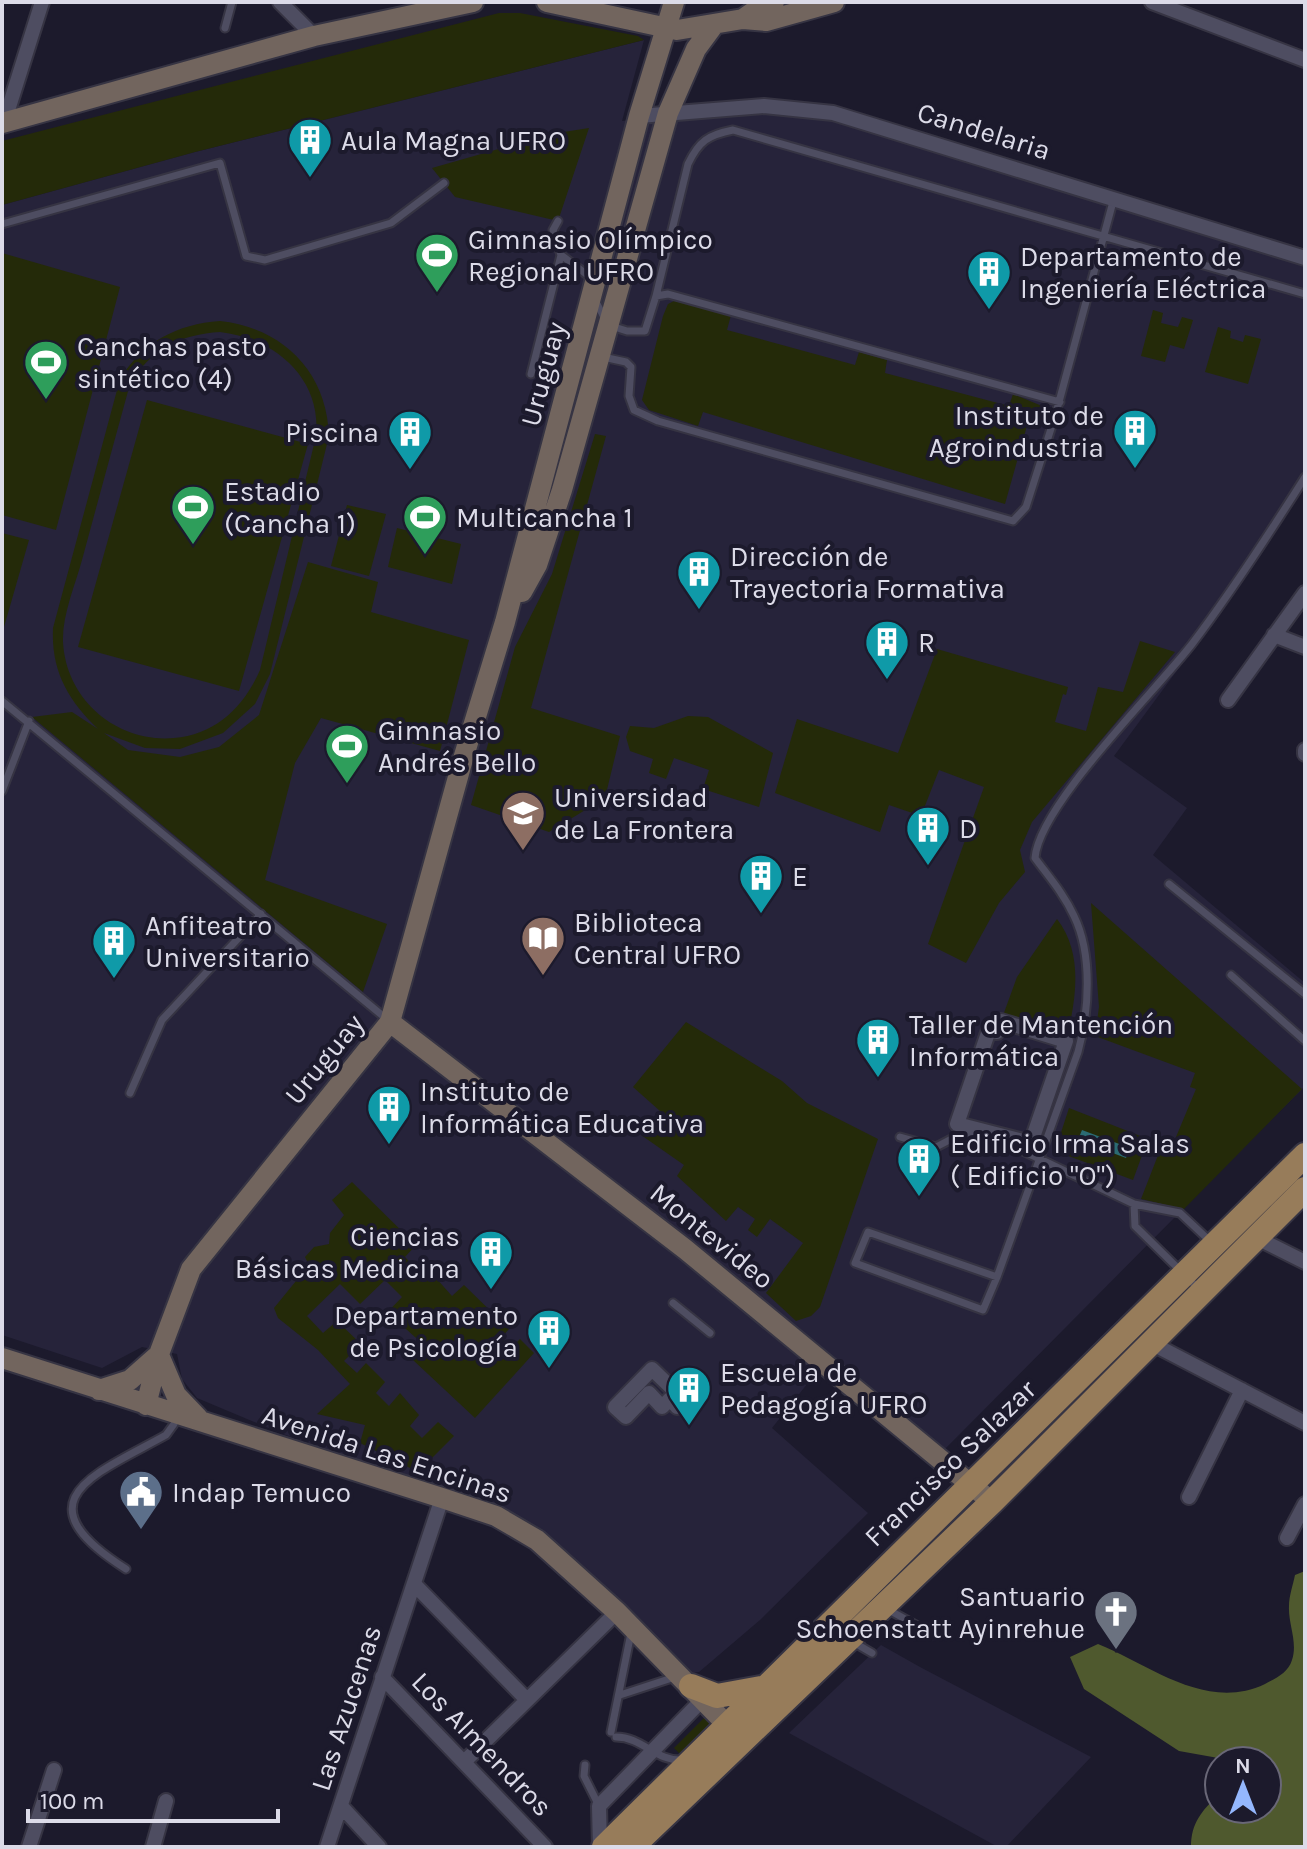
<svg xmlns="http://www.w3.org/2000/svg" width="1307" height="1849" viewBox="0 0 1307 1849" font-family="Karla,sans-serif">
<rect width="100%" height="100%" fill="#1c1a2c"/>
<path fill="#26233a" d="M644 40 622 121 763 111 803 113 948 154 1305 263V486L1218 615 1114 756 1187 808 1153 855 1305 983V1086L943 1451 827 1359 772 1428 868 1513 760 1620 699 1672 691 1673 569 1554 503 1508 283 1434 197 1398 182 1379 177 1354 142 1347 102 1368 2 1335V205L195 152Z
M881 1645 920 1667 1091 1757 1006 1847H998L789 1733Z"/>
<path fill="#242a09" fill-rule="evenodd" d="M499 13H520L638 36 644 40 195 152 2 205V141Z
M589 128 558 221 455 197 432 168 551 134Z
M2 253 120 287 56 530 2 515Z
M674 301 731 315 727 330 855 365 859 352 887 360 885 373 1009 406 1013 394 1042 406 1044 419 1030 415 1005 504 703 412 698 426 649 410 642 400 663 316 668 304Z
M1153 310 1163 313 1161 323 1178 327 1182 317 1193 320 1184 349 1170 345 1165 362 1141 356Z
M220 321C283 328 327 372 329 436L270 674 255 704 223 733 180 749 145 748 104 733 128 750 180 757 219 747 259 715 308 562 378 582 371 612 469 640 440 751 321 718 295 763 265 880 387 924 363 992 32 717 72 712 98 729C68 700 51 671 53 628L120 379C143 342 177 324 220 321ZM220 332C274 338 322 378 316 436L260 670C244 707 215 735 174 738 117 743 66 700 63 642 62 615 75 586 82 560 98 501 114 442 130 384 150 350 181 334 220 332Z
M1218 327 1231 331 1230 338 1243 342 1245 335 1261 339 1248 384 1205 372Z
M147 400 308 444 239 691 78 647Z
M595 434 606 436 531 708 620 736 605 798 549 832 471 805 515 647 552 574Z
M347 505 386 514 369 576 331 566Z
M397 528 461 544 452 584 388 567Z
M2 533 29 540 4 627H2Z
M1140 641 1175 652 1032 822 1020 850 1025 872 999 903 966 963 928 944 984 787 939 770 921 816 889 805 880 832 775 793 797 719 898 753 937 649 1068 687 1066 695 1063 694 1055 722 1086 731 1098 687 1123 692Z
M688 716 708 717 773 753 759 807 703 789 709 770 674 758 666 779 649 773 653 759 630 751 626 737 630 726 654 728Z
M1091 903 1302 1089 1184 1209 1141 1199 1162 1145 1171 1149 1196 1089 1190 1087 1195 1073 1095 1036 1099 1007Z
M1057 919C1084 954 1076 1000 1066 1041L1001 1021 1017 977Z
M686 1022 782 1081 807 1103 878 1139 820 1307 811 1316 796 1321 766 1293 803 1243 770 1219 757 1237 748 1230 755 1219 738 1207 726 1221 677 1176 684 1165 641 1135 660 1111 633 1087Z
M1069 1108 1148 1139 1133 1180 1055 1151Z
M352 1182 416 1245 405 1257 420 1273 427 1268 452 1296 464 1285 509 1329 501 1338 511 1348 520 1339 534 1353 475 1418 413 1360 425 1346 396 1320 390 1325 382 1318 402 1297 385 1280 360 1304 340 1284 307 1316 323 1333 337 1321 361 1344 344 1361 357 1373 366 1363 385 1382 376 1393 389 1406 400 1393 419 1415 410 1426 422 1438 438 1422 454 1436 418 1472 360 1443 365 1425 317 1414 350 1384 318 1350 278 1318 274 1308 309 1265 305 1257 314 1247 329 1244 330 1233 344 1215 332 1200Z
M705 1717 711 1723 680 1754 674 1748Z"/>
<path fill="#4f592e" d="M1305 1571V1847H1191C1191 1823 1202 1810 1219 1795V1809H1267V1799L1279 1791 1267 1776V1761H1235L1179 1751 1084 1689 1070 1657 1098 1644C1150 1665 1206 1712 1265 1684 1276 1678 1288 1673 1292 1660 1298 1642 1288 1624 1289 1606 1289 1596 1293 1585 1295 1575Z"/>
<path fill="#2b6b73" d="M1082 1130 1130 1148 1126 1158 1078 1140Z"/>
<g fill="none" stroke-linecap="round" stroke-linejoin="round">
<g stroke="#363443" stroke-width="11">
<path id="lane" d="M225 28 232 2
M558 221 553 230 561 255 594 280
M2 224 220 163 246 256 265 260 391 223 444 183
M656 296 688 164C699 141 708 135 733 130L1305 294
M595 300 608 325 627 331H645L656 296 668 294 1060 402
M603 357 626 362 631 367 629 396 634 410 658 421 1013 521 1026 507 1056 413 1114 198
M531 374 561 255
M2 701 389 1021
M2 791 29 721
M1169 884 1305 994
M1231 975 1305 1041
M130 1093 162 1020 261 914
M900 1137 936 1147 963 1133 1023 1151 1134 1204 1180 1213 1212 1243
M1134 1204 1135 1226 1200 1290
M997 1277 868 1232 855 1263 983 1310 997 1277 1078 1052C1089 1012 1093 955 1074 916 1064 894 1049 877 1035 858 1039 805 1155 692 1192 644 1233 590 1269 534 1305 477
M673 1303 710 1333
M126 1569C17 1500 96 1474 166 1435L174 1424
M887 1609 934 1635
M853 1642 872 1653
M620 1695 675 1677
M611 1732 631 1633
M616 1737C643 1737 656 1762 683 1760
M585 1765 584 1776 599 1806"/>
</g>
<g stroke="#363443" stroke-width="18">
<path id="street" d="M280 2 314 36
M1152 2 1305 60
M639 116 764 106 833 113 1305 258
M4 123 42 2
M1274 635 1305 647
M1228 700 1305 593
M1305 750V754
M1001 1021 1066 1041 1031 1143 957 1124 989 1030 997 1032Z
M1255 1237 1305 1262
M1149 1342 1305 1423
M652 1369 684 1400 677 1407 670 1399 662 1407 649 1393 626 1417 615 1407Z
M1189 1497 1242 1390
M1287 1538 1305 1504
M414 1584 527 1700
M382 1677 545 1847
M464 1762 617 1612
M341 1806 379 1847
M29 1847 54 1770
M153 1847 166 1801
M327 1847 442 1498
M600 1847 599 1806 703 1699"/>
</g>
<g stroke="#363443" stroke-width="24">
<path id="secondary" d="M547 2 677 30 743 19 766 21 834 2
M743 19 763 5 774 2
M2 123 314 36 473 2
M522 592 537 565 562 490 668 113 696 49 713 26
M390 1022 685 1249 992 1502
M159 1355 176 1395 198 1418
M2 1358 442 1498 496 1516 537 1540 617 1612 736 1734
M99 1390 130 1380 156 1357
M146 1405 159 1354 191 1269 390 1022 463 759 505 622 639 116 674 2"/>
</g>
<g stroke="#363443" stroke-width="28">
<path id="primary" d="M691 1686 717 1696 761 1688
M604 1847 1305 1155
M632 1847 992 1502 1305 1189"/>
</g>
<use href="#lane" stroke="#4e4d61" stroke-width="7"/>
<use href="#street" stroke="#4e4d61" stroke-width="14"/>
<use href="#secondary" stroke="#72655e" stroke-width="20"/>
<use href="#primary" stroke="#977c5a" stroke-width="24"/>
</g>
<defs>
<g id="building-pin" transform="scale(2.3)"><path d="M0 17L-7.5 6A9.5 9.5 0 1 1 7.5 6Z" fill="#0f9aa8" stroke="#1c1a2c"/><path d="M-4-6H4V6H1V3H-1V6H-4ZM-2.5-4.3h1.7v1.8h-1.7ZM.8-4.3h1.7v1.8H.8ZM-2.5-1h1.7V.8h-1.7ZM.8-1h1.7V.8H.8Z" fill="#fff"/></g>
<g id="stadium-pin" transform="scale(2.3)"><path d="M0 17L-7.5 6A9.5 9.5 0 1 1 7.5 6Z" fill="#2e9e5b" stroke="#1c1a2c"/><path d="M0-5a6.5 5 0 1 0 0 10a6.5 5 0 1 0 0-10ZM-3.5-1.8h7v3.6h-7Z" fill="#fff"/></g>
<g id="university-pin" transform="scale(2.3)"><path d="M0 17L-7.5 6A9.5 9.5 0 1 1 7.5 6Z" fill="#8d6e63" stroke="#1c1a2c"/><path d="M0-5L7-2L0 1L-7-2ZM-4 1L0 2.5L4 1V4Q0 6-4 4Z" fill="#fff"/></g>
<g id="library-pin" transform="scale(2.3)"><path d="M0 17L-7.5 6A9.5 9.5 0 1 1 7.5 6Z" fill="#8d6e63" stroke="#1c1a2c"/><path d="M-6-4Q-3-5.5-.7-3.5V5Q-3 3-6 4ZM6-4Q3-5.5 .7-3.5V5Q3 3 6 4Z" fill="#fff"/></g>
<g id="civic-pin" transform="scale(2.3)"><path d="M0 17L-7.5 6A9.5 9.5 0 1 1 7.5 6Z" fill="#5c6f8a" stroke="#1c1a2c"/><path d="M-.6-6.5H3V-4.5H.6V-3L4-1V1h2V6H-6V1h2V-1L-.6-3ZM-1.2 2.5V6h2.4V2.5Z" fill="#fff"/></g>
<g id="church-pin" transform="scale(2.3)"><path d="M0 17L-7.5 6A9.5 9.5 0 1 1 7.5 6Z" fill="#6b7280" stroke="#1c1a2c"/><path d="M-1.2-6h2.4v3.5h3.3v2.4h-3.3V6h-2.4V-.1h-3.3v-2.4h3.3Z" fill="#fff"/></g>
</defs>
<g fill-rule="evenodd">
<use href="#building-pin" x="310" y="140"/>
<use href="#stadium-pin" x="437" y="255"/>
<use href="#building-pin" x="989" y="272"/>
<use href="#stadium-pin" x="46" y="362"/>
<use href="#building-pin" x="1135" y="431"/>
<use href="#building-pin" x="410" y="432"/>
<use href="#stadium-pin" x="193" y="507"/>
<use href="#stadium-pin" x="425" y="517"/>
<use href="#building-pin" x="699" y="572"/>
<use href="#building-pin" x="887" y="642"/>
<use href="#stadium-pin" x="347" y="746"/>
<use href="#university-pin" x="523" y="813"/>
<use href="#building-pin" x="928" y="828"/>
<use href="#building-pin" x="761" y="876"/>
<use href="#library-pin" x="543" y="938"/>
<use href="#building-pin" x="114" y="941"/>
<use href="#building-pin" x="878" y="1040"/>
<use href="#building-pin" x="389" y="1107"/>
<use href="#building-pin" x="919" y="1159"/>
<use href="#building-pin" x="491" y="1252"/>
<use href="#building-pin" x="549" y="1331"/>
<use href="#building-pin" x="689" y="1388"/>
<use href="#civic-pin" x="141" y="1492"/>
<use href="#church-pin" x="1116" y="1612"/>
</g>
<g text-anchor="middle" dominant-baseline="central" stroke-width="8" stroke-linejoin="round" paint-order="stroke">
<g font-size="28" fill="#dcdbe8" stroke="#1c1a2c">
<text transform="translate(984 131) rotate(17)">Candelaria</text>
<text transform="translate(543 374) rotate(-75)">Uruguay</text>
<text transform="translate(324 1059) rotate(-51)">Uruguay</text>
<text transform="translate(712 1236) rotate(39)">Montevideo</text>
<text transform="translate(387 1454) rotate(18)">Avenida Las Encinas</text>
<text transform="translate(950 1463) rotate(-44)">Francisco Salazar</text>
<text transform="translate(346 1708) rotate(-72)">Las Azucenas</text>
<text transform="translate(482 1744) rotate(46)">Los Almendros</text>
</g>
<g font-size="28" fill="#dcdbe8" stroke="#1c1a2c" text-anchor="start">
<text x="341" y="140">Aula Magna UFRO</text>
<text x="468" y="239">Gimnasio Olímpico<tspan x="468" dy="32">Regional UFRO</tspan></text>
<text x="1020" y="256">Departamento de<tspan x="1020" dy="32">Ingeniería Eléctrica</tspan></text>
<text x="77" y="346">Canchas pasto<tspan x="77" dy="32">sintético (4)</tspan></text>
<text x="1104" y="415" text-anchor="end">Instituto de<tspan x="1104" dy="32">Agroindustria</tspan></text>
<text x="379" y="432" text-anchor="end">Piscina</text>
<text x="224" y="491">Estadio<tspan x="224" dy="32">(Cancha 1)</tspan></text>
<text x="456" y="517">Multicancha 1</text>
<text x="730" y="556">Dirección de<tspan x="730" dy="32">Trayectoria Formativa</tspan></text>
<text x="918" y="642">R</text>
<text x="378" y="730">Gimnasio<tspan x="378" dy="32">Andrés Bello</tspan></text>
<text x="554" y="797">Universidad<tspan x="554" dy="32">de La Frontera</tspan></text>
<text x="959" y="828">D</text>
<text x="792" y="876">E</text>
<text x="574" y="922">Biblioteca<tspan x="574" dy="32">Central UFRO</tspan></text>
<text x="145" y="925">Anfiteatro<tspan x="145" dy="32">Universitario</tspan></text>
<text x="909" y="1024">Taller de Mantención<tspan x="909" dy="32">Informática</tspan></text>
<text x="420" y="1091">Instituto de<tspan x="420" dy="32">Informática Educativa</tspan></text>
<text x="950" y="1143">Edificio Irma Salas<tspan x="950" dy="32">( Edificio "O")</tspan></text>
<text x="460" y="1236" text-anchor="end">Ciencias<tspan x="460" dy="32">Básicas Medicina</tspan></text>
<text x="518" y="1315" text-anchor="end">Departamento<tspan x="518" dy="32">de Psicología</tspan></text>
<text x="720" y="1372">Escuela de<tspan x="720" dy="32">Pedagogía UFRO</tspan></text>
<text x="172" y="1492">Indap Temuco</text>
<text x="1085" y="1596" text-anchor="end">Santuario<tspan x="1085" dy="32">Schoenstatt Ayinrehue</tspan></text>
</g>
</g>
<rect width="1307" height="1849" fill="none" stroke="#dcdbe8" stroke-width="8"/>
<g transform="translate(1243 1785)"><circle r="38" fill="#1c1a2c" stroke="#696777" stroke-width="2"/>
<path d="M0-6L14 30L0 20L-14 30Z" fill="#94b7fd"/>
<text y="-12" font-size="22" font-weight="bold" text-anchor="middle" fill="#dcdbe8">N</text>
</g>
<path d="M28 1809v12h250v-12" fill="none" stroke="#dcdbe8" stroke-width="4"/>
<text x="40" y="1809" font-size="24" fill="#dcdbe8" stroke="#1c1a2c" stroke-width="6" paint-order="stroke">100 m</text>
</svg>
